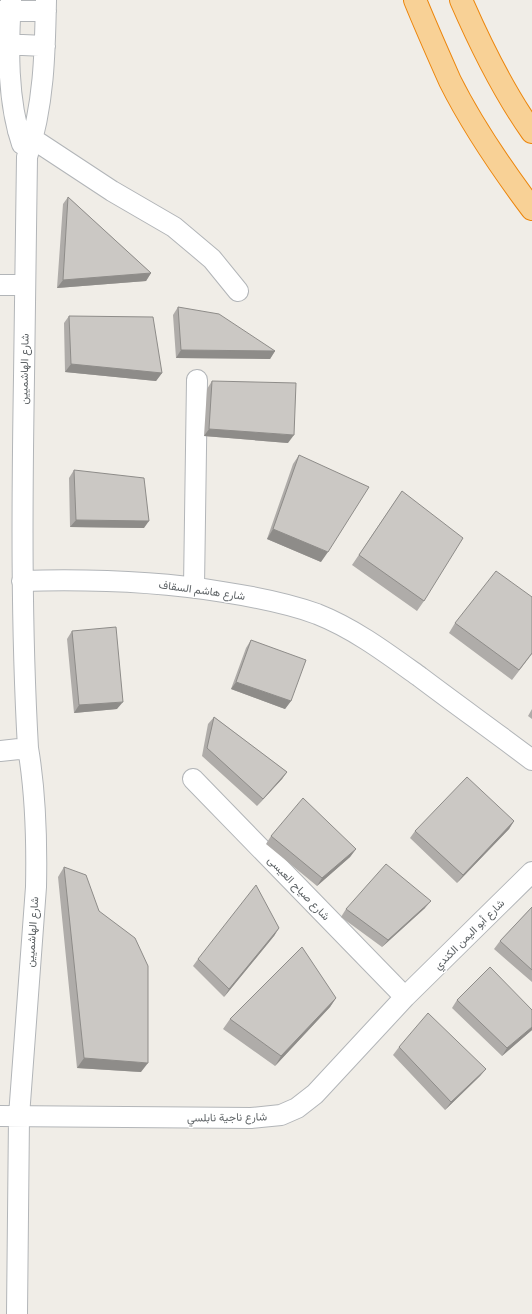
<svg xmlns="http://www.w3.org/2000/svg" width="532" height="1314" viewBox="0 0 532 1314" font-family="Poppins,Vazirmatn,sans-serif">
<rect width="100%" height="100%" fill="#f0ede7"/>
<g fill="none" stroke-linecap="round" stroke-linejoin="round">
<g stroke="#b2b5b8" stroke-width="22">
<path id="minor" d="M11 0C8 46 7 100 22 144
M0 11H46
M0 44 45 46
M18 131 33 139 112 191 174 227 212 259 238 291
M0 285H24
M22 581C90 579 156 581 223 592 255 597 287 603 317 614 355 629 388 654 420 677 457 705 495 732 532 760
M194 587 197 380
M0 751 28 748C21 625 22 501 24 377 25 304 26 230 27 157 44 106 45 53 46 0
M193 779 405 997
M0 1116 251 1118 281 1115 297 1108 315 1094 405 997 532 872
M17 1314 19 1116 36 887C37 840 36 795 28 748"/>
</g>
<g stroke="#ec850b" stroke-width="24">
<path id="highway" d="M415 0C426 27 438 54 450 81 473 127 502 169 532 209
M461 0C481 46 503 91 532 132"/>
</g>
<use href="#minor" stroke="#fff" stroke-width="20"/>
<use href="#highway" stroke="#f8d196" stroke-width="22"/>
</g>
<path fill="#afaca9" d="M68 197 151 273 146 281 57 288 63 204Z
M178 307 275 351 270 359 176 358 173 315Z
M69 316 162 373 156 381 65 372 64 323Z
M212 381 288 443 204 436 207 389Z
M299 455 321 562 267 539 293 464Z
M74 470 144 528 70 527 69 478Z
M402 491 424 601 417 611 352 565Z
M455 623 532 654 512 680 449 633Z
M72 631 117 709 74 713 67 639Z
M251 640 291 701 285 709 231 689 246 648Z
M532 709V719L528 716Z
M214 717 287 772 282 779 257 806 202 756 208 724Z
M514 821 509 829 457 883 410 838 415 831Z
M271 836 356 849 350 857 317 886 266 844Z
M64 867 141 1072 77 1068 58 877Z
M532 907V982L494 949 500 941Z
M425 908 382 947 341 917 346 909Z
M279 928 274 936 224 997 193 966 198 959Z
M336 998 330 1007 275 1066 223 1029 230 1019Z
M457 1000 532 1010V1030L502 1056 452 1008Z
M399 1047 486 1069 480 1076 445 1110 393 1055Z"/>
<path fill="#8e8c89" d="M151 273 146 281 57 288 63 280Z
M181 350 275 351 270 359 176 358Z
M71 364 162 373 156 381 65 372Z
M209 429 294 435 288 443 204 436Z
M76 520 149 521 144 528 70 527Z
M273 529 328 552 321 562 267 539Z
M236 682 291 701 285 709 231 689Z
M123 702 117 709 74 713 79 705Z
M287 772 282 779 257 806 263 799Z
M514 821 509 829 457 883 463 875Z
M356 849 350 857 317 886 322 878Z
M431 901 425 908 382 947 388 940Z
M279 928 274 936 224 997 229 989Z
M336 998 330 1007 275 1066 281 1056Z
M532 1027V1030L502 1056 507 1048Z
M84 1058 148 1063 141 1072 77 1068Z
M486 1069 480 1076 445 1110 451 1102Z"/>
<path fill="#cbc8c4" stroke="#8e8c89" d="M68 197 151 273 63 280Z
M178 307 219 314 275 351 181 350Z
M69 316 153 317 162 373 71 364Z
M212 381 296 383 294 435 209 429Z
M299 455 369 487 328 552 273 529Z
M74 470 144 478 149 521 76 520Z
M402 491 463 538 424 601 359 555Z
M496 571 532 597V653L519 670 455 623Z
M116 627 123 702 79 705 72 631Z
M251 640 306 660 291 701 236 682Z
M214 717 287 772 263 799 207 748Z
M467 777 514 821 463 875 415 831Z
M303 798 356 849 322 878 271 836Z
M386 864 431 901 388 940 346 909Z
M64 867 86 875 99 911 135 938 148 966V1063L84 1058Z
M256 885 279 928 229 989 198 959Z
M532 907V970L500 941Z
M302 947 336 998 281 1056 230 1019Z
M490 967 532 1010V1027L507 1048 457 1000Z
M428 1013 486 1069 451 1102 399 1047Z"/>
<g text-anchor="middle" dominant-baseline="central" stroke-width="3" stroke-linejoin="round" paint-order="stroke">
<g font-size="11" fill="#5e6366" stroke="#fff">
<text transform="translate(24 369) rotate(-89)">شارع الهاشميين</text>
<text transform="translate(202 590) rotate(8)">شارع هاشم السقاف</text>
<text transform="translate(299 888) rotate(46)">شارع صياح العيسى</text>
<text transform="translate(32 932) rotate(-86)">شارع الهاشميين</text>
<text transform="translate(469 934) rotate(-45)">شارع أبو اليمن الكندي</text>
<text transform="translate(227 1117) rotate(-1)">شارع ناجية نابلسي</text>
</g>
</g>
</svg>
